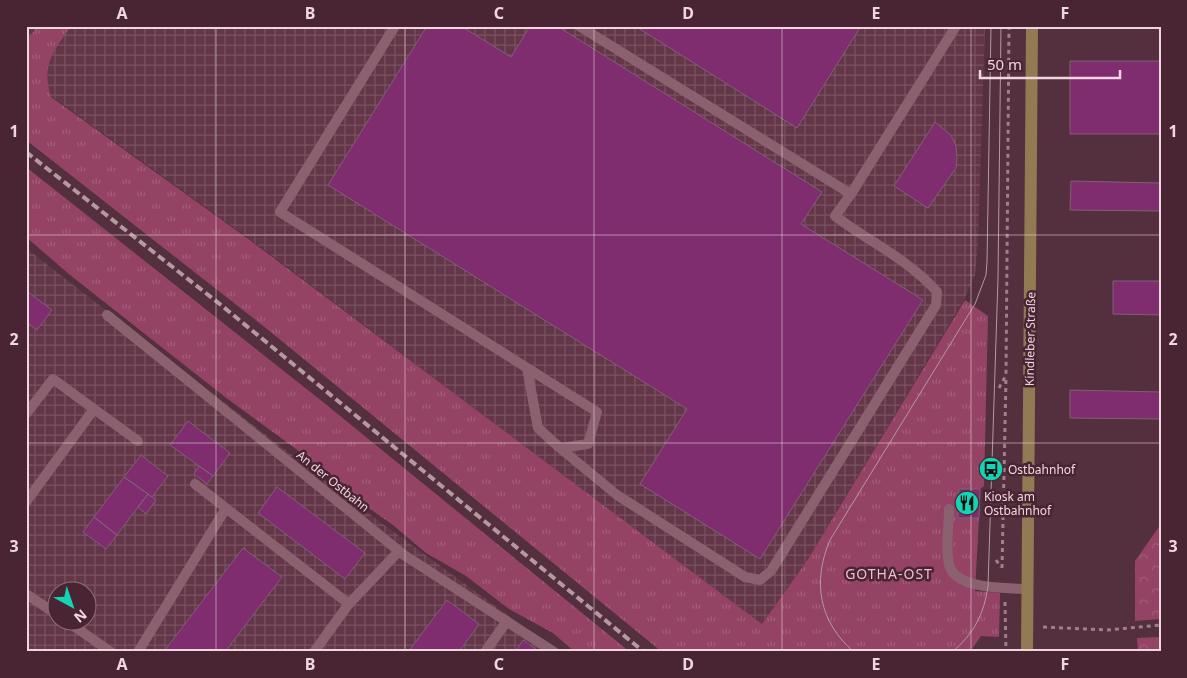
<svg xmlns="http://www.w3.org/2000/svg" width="1187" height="678" viewBox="0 0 1187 678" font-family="'Noto Sans',sans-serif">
<defs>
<pattern id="industrial-grid" width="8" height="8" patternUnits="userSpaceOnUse" patternTransform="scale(1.25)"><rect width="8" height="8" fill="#633648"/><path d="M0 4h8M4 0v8" fill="none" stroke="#7a5262"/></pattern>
<pattern id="grass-tufts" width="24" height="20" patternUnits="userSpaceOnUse" patternTransform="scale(1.25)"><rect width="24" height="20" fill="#944365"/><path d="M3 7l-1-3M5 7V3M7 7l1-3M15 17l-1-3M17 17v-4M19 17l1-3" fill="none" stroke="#a35d7b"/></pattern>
<pattern id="forest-crowns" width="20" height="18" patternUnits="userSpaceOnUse" patternTransform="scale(1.25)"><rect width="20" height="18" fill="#944365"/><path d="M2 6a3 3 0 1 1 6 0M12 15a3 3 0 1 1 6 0" fill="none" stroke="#a35d7b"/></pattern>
</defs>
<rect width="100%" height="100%" fill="#542f3d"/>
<path fill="url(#industrial-grid)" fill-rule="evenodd" d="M26 26H985L978 243 975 275 964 300 809 557 762 624 247 237 26 78Z
M26 248 338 491 558 652H26ZM58 590H88V620H58Z"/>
<path fill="url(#grass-tufts)" d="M38 26H71C53 52 41 65 51 97L247 238 762 624 808 559 965 300 988 316 984 486 980 489H959L958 517 979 518 975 591 1000 593 999 637 981 636 970 652H835L830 648 833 652H662L267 329 26 140V41Z
M26 167 323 402 630 652H575L553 633 509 609 466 576 426 553 393 525 340 488 296 449 225 397 70 275 26 237Z"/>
<path fill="url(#forest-crowns)" d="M1161 524V619L1135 621V561Z
M1161 637V652H1138L1137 638Z"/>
<path fill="#7f2d6f" stroke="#815e78" d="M427 26H461L511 57 530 26H557L822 192 801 224 923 300 760 559 640 484 687 409 328 185Z
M635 26H861L797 128Z
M1070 61H1160V134H1070Z
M935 122 951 135 956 146 957 158 956 168 928 208 894 186Z
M1071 181 1161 183V211L1070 210Z
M1113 281H1161V315L1113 314Z
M28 292 52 310 37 330 26 322Z
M1070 390 1161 392V419L1070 418Z
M188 421 230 453 213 476 170 445Z
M141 455 168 476 152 497 124 477Z
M199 466 213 476 207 484 194 474Z
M124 477 148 494 117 535 94 517Z
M277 487 365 553 345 579 258 513Z
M959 489H980L979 518H958Z
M148 494 156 500 146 514 138 507Z
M94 517 117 535 106 549 83 532Z
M243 548 282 577 225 652H167L165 650Z
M447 600 479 624 459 652H408Z
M523 640 540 652H515Z"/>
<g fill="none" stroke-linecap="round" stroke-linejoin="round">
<path stroke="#9f7f8b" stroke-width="3" stroke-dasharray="4 4" stroke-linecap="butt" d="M999 388 1006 375 1009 26
M996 560 1001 567
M1002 568 1006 378
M1005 602 1006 652
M1043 627 1107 630 1161 625"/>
<path stroke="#8b6170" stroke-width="10" d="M395 26 280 212 597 412 588 444 560 448 538 428 527 368
M579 26 851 194 956 26
M107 315 404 555 554 652
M26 414 53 379 94 409
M560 448 617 495 745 577 760 580 771 571 936 305 937 292C911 261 868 241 835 216L851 194
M195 484 349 604
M26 502 94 409 138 441
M949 509C949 526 945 547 949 564 954 590 1007 588 1027 589
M26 594 58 615
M65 620 111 652
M138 652 226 508
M314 652 348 605 399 551
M485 652 507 621"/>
<path stroke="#927a53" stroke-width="12" d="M1027 652 1032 26"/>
<path stroke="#b598a2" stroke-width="1" d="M854 652C819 622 812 582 830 540L975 304 986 275 987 262 991 26
M952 652C974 634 984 614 988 586L998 278 1001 26"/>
<path stroke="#b598a2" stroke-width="4" stroke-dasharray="8 4" stroke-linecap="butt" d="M26 152 221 305 644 652"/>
</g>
<path fill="none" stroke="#f0d7df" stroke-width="1" stroke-opacity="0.55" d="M216 26V652M405 26V652M594 26V652M782 26V652M971 26V652M26 235H1161M26 443H1161"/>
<defs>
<g id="bus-disc" transform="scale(1.25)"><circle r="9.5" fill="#12d5b4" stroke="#492533"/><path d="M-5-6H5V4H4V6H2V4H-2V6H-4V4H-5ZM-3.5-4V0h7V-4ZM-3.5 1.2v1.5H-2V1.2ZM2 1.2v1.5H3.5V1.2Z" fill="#111"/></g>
<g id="restaurant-disc" transform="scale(1.25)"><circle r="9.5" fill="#12d5b4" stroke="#492533"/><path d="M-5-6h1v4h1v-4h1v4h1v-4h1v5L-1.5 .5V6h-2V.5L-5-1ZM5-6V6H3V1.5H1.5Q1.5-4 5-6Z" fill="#111"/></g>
</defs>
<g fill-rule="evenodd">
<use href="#bus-disc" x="991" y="469"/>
<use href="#restaurant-disc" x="967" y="503"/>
</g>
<g text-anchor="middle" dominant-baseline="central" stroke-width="5" stroke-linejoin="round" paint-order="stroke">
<g font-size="12" fill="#f0d7df" stroke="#492533">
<text transform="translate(1030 339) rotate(-89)">Kindleber Straße</text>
<text transform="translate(333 481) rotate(39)">An der Ostbahn</text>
</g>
<g font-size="12" fill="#f0d7df" stroke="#492533" text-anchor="start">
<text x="1008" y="469">Ostbahnhof</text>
<text x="984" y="496">Kiosk am<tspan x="984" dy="14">Ostbahnhof</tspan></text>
</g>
<g font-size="14" letter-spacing="1" fill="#eebecf" stroke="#492533">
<text x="889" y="573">GOTHA-OST</text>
</g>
</g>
<rect width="1187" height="678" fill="none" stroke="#492533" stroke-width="55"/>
<g transform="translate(72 606) rotate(140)"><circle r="24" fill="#492533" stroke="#8c6c78"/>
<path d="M0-4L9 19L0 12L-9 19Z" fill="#12d5b4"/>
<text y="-8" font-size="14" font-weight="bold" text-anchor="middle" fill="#f0d7df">N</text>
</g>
<path d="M980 70v8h140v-8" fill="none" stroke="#f0d7df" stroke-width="2.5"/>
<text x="987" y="70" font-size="15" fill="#f0d7df" stroke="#492533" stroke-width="4" paint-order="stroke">50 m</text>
<rect x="28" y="28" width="1132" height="622" fill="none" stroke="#f0d7df" stroke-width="2"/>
<g font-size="16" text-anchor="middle" font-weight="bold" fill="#f0d7df">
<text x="122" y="19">A</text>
<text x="310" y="19">B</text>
<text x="499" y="19">C</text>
<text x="688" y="19">D</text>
<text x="876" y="19">E</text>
<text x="1065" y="19">F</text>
<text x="14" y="137">1</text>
<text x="1173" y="137">1</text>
<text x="14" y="345">2</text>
<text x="1173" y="345">2</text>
<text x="14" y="552">3</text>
<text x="1173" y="552">3</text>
<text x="122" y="670">A</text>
<text x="310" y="670">B</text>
<text x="499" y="670">C</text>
<text x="688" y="670">D</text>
<text x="876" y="670">E</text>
<text x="1065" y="670">F</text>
</g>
</svg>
